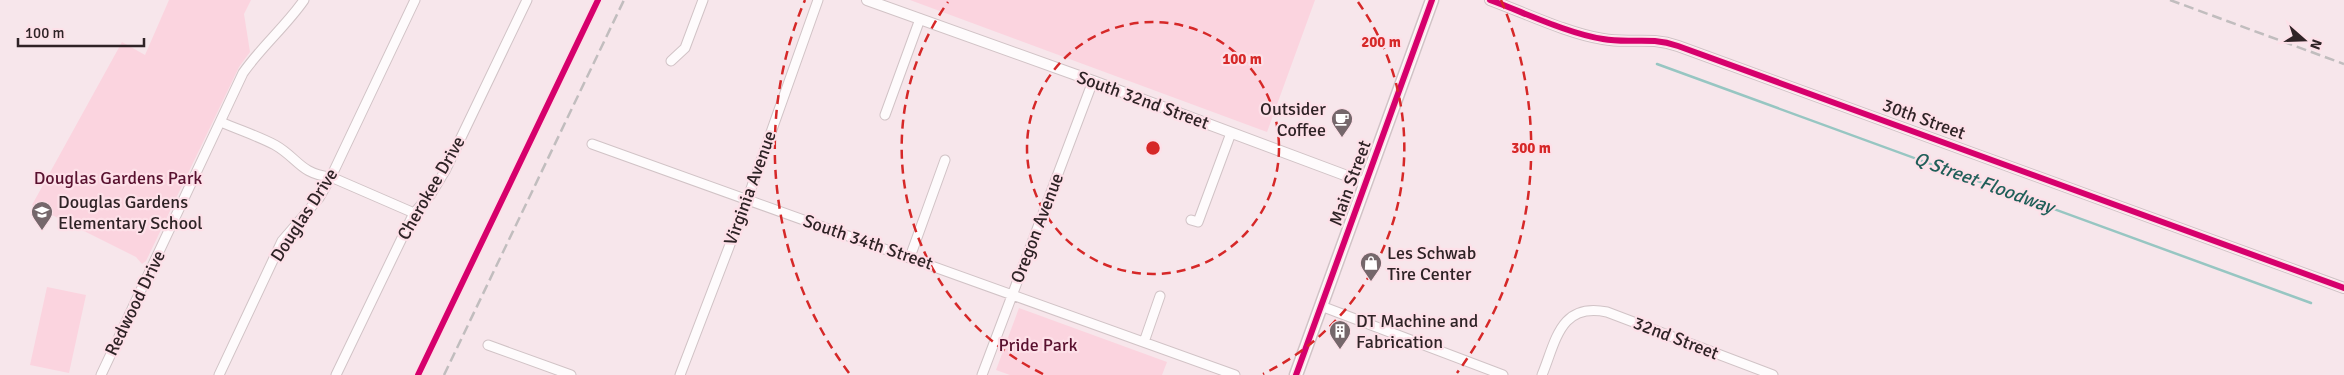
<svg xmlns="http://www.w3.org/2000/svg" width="2344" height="375" viewBox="0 0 2344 375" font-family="Signika,sans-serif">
<rect width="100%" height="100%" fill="#f7e6eb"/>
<path fill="#fbd4df" d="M169 0H251L244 14 250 52 239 67 146 261 142 264 136 257 32 205 122 42 145 55Z
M910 0H1315L1267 132Z
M47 287 86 295 69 373 30 365Z
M1019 308 1167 362 1162 375H1010L996 370Z"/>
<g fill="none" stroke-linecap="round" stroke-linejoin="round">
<path stroke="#97c6c2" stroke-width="2.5" d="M1657 64 2311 303"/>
<g stroke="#d1c3c6" stroke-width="11">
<path id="minor" d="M671 61 685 48 703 0
M885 115 920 19
M221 122C239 130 258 136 275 145 298 158 300 174 331 177L414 213
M592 144 1235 375
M1191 220 1198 222 1231 133
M910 257 945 160
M1321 306 1503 375
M1144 342 1160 296
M488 345 571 375
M101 375 243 73C261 47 286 26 304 0
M219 375 282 241 319 198 331 177 415 0
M336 375 414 213 431 194 445 171 527 0
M680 375 747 200 818 0
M982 375 1093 81
M1542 375C1556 341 1560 302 1607 312L1773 375"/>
</g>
<g stroke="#d1c3c6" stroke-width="12">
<path id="tertiary" d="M867 0 1093 81 1366 183
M1490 0C1523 12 1569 34 1603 39 1630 44 1649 36 1678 46L2344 288"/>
</g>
<g stroke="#d1c3c6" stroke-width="15">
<path id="primary" d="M1296 375 1432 0"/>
</g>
<use href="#minor" stroke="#fefbfc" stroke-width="9"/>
<use href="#tertiary" stroke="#fefbfc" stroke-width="10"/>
<use href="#primary" stroke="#fefbfc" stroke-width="12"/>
<path stroke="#c1bdbe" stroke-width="2.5" stroke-dasharray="10 5" stroke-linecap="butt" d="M2170 0 2344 64
M444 375 624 0"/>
<g stroke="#fde0e8" stroke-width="9">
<path id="cycleway" d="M1490 0C1523 12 1569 34 1603 39 1630 44 1649 36 1678 46L2344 288
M418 375 598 0
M1296 375 1432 0"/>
</g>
<use href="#cycleway" stroke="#d6006c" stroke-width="6"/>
</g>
<g fill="none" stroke="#d62828" stroke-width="2.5" stroke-dasharray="9 6">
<circle cx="1153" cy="148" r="126"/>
<path d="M1043 374A252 252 0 0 1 948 2M1358 2A252 252 0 0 1 1263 374"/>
<path d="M849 373A378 378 0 0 1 805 0M1501 0A378 378 0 0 1 1457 373"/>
</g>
<defs>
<g id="cafe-pin" transform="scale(1.125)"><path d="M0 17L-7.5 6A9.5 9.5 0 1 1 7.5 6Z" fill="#75676b" stroke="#fde0e8"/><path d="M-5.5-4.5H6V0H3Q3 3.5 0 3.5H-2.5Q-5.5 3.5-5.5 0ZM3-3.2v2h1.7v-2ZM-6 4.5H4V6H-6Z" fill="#fff"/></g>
<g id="school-pin" transform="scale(1.125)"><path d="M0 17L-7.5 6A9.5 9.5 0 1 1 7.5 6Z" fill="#75676b" stroke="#fde0e8"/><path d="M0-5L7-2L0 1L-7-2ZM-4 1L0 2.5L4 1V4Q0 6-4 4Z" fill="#fff"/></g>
<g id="shop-pin" transform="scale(1.125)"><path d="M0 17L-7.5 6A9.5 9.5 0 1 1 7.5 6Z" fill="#75676b" stroke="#fde0e8"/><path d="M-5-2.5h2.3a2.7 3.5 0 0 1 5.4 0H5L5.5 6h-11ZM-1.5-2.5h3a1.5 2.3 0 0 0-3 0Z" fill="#fff"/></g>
<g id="building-pin" transform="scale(1.125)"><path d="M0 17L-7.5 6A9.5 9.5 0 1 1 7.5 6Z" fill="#75676b" stroke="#fde0e8"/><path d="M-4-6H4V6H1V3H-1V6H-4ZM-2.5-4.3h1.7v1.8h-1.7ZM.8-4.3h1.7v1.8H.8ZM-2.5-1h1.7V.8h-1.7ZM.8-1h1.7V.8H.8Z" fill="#fff"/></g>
</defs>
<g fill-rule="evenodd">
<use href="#cafe-pin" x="1342" y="119"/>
<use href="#school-pin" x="42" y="212"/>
<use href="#shop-pin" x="1371" y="263"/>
<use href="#building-pin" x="1340" y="331"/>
</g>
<g text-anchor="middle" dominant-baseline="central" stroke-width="4.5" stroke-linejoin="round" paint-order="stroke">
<g font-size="18" fill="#2f2326" stroke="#fde0e8">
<text transform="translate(1143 100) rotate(20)">South 32nd Street</text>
<text transform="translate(1924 119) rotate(20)">30th Street</text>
<text transform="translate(1350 183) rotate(-70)">Main Street</text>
<text transform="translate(431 188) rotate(-60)">Cherokee Drive</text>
<text transform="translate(750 188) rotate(-70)">Virginia Avenue</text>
<text transform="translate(304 215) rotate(-57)">Douglas Drive</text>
<text transform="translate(1037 228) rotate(-69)">Oregon Avenue</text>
<text transform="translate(868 242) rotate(19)">South 34th Street</text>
<text transform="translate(135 303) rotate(-64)">Redwood Drive</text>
<text transform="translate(1676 338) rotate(21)">32nd Street</text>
</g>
<g font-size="18" fill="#2f2326" stroke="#fde0e8" text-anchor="start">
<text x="1326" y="109" text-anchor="end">Outsider<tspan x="1326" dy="21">Coffee</tspan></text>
<text x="58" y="202">Douglas Gardens<tspan x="58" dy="21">Elementary School</tspan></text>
<text x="1387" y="253">Les Schwab<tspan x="1387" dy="21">Tire Center</tspan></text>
<text x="1356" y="321">DT Machine and<tspan x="1356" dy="21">Fabrication</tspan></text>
</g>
<g font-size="18" fill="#59112f" stroke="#fde0e8">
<text x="118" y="178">Douglas Gardens Park</text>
<text x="1038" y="345">Pride Park</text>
</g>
<g font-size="19" font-style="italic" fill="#205f59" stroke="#fde0e8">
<text transform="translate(1984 183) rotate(20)">Q Street Floodway</text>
</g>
</g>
<circle cx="1153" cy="148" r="8" fill="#d62828" stroke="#fde0e8" stroke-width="2.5"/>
<g font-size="15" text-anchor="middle" font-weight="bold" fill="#d62828" stroke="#fde0e8" stroke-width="4.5" stroke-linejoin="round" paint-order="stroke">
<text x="1381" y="47">200 m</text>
<text x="1242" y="64">100 m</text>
<text x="1531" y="153">300 m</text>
</g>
<g transform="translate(2304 40) rotate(110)" stroke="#fde0e8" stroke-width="4" paint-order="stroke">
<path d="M0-4L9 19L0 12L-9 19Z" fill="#2f2326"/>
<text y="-8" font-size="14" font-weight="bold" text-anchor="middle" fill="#2f2326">N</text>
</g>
<path d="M18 38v8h126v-8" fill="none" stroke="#2f2326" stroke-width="2.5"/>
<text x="25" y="38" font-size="15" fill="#2f2326" stroke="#fde0e8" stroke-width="4" paint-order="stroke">100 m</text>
</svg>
